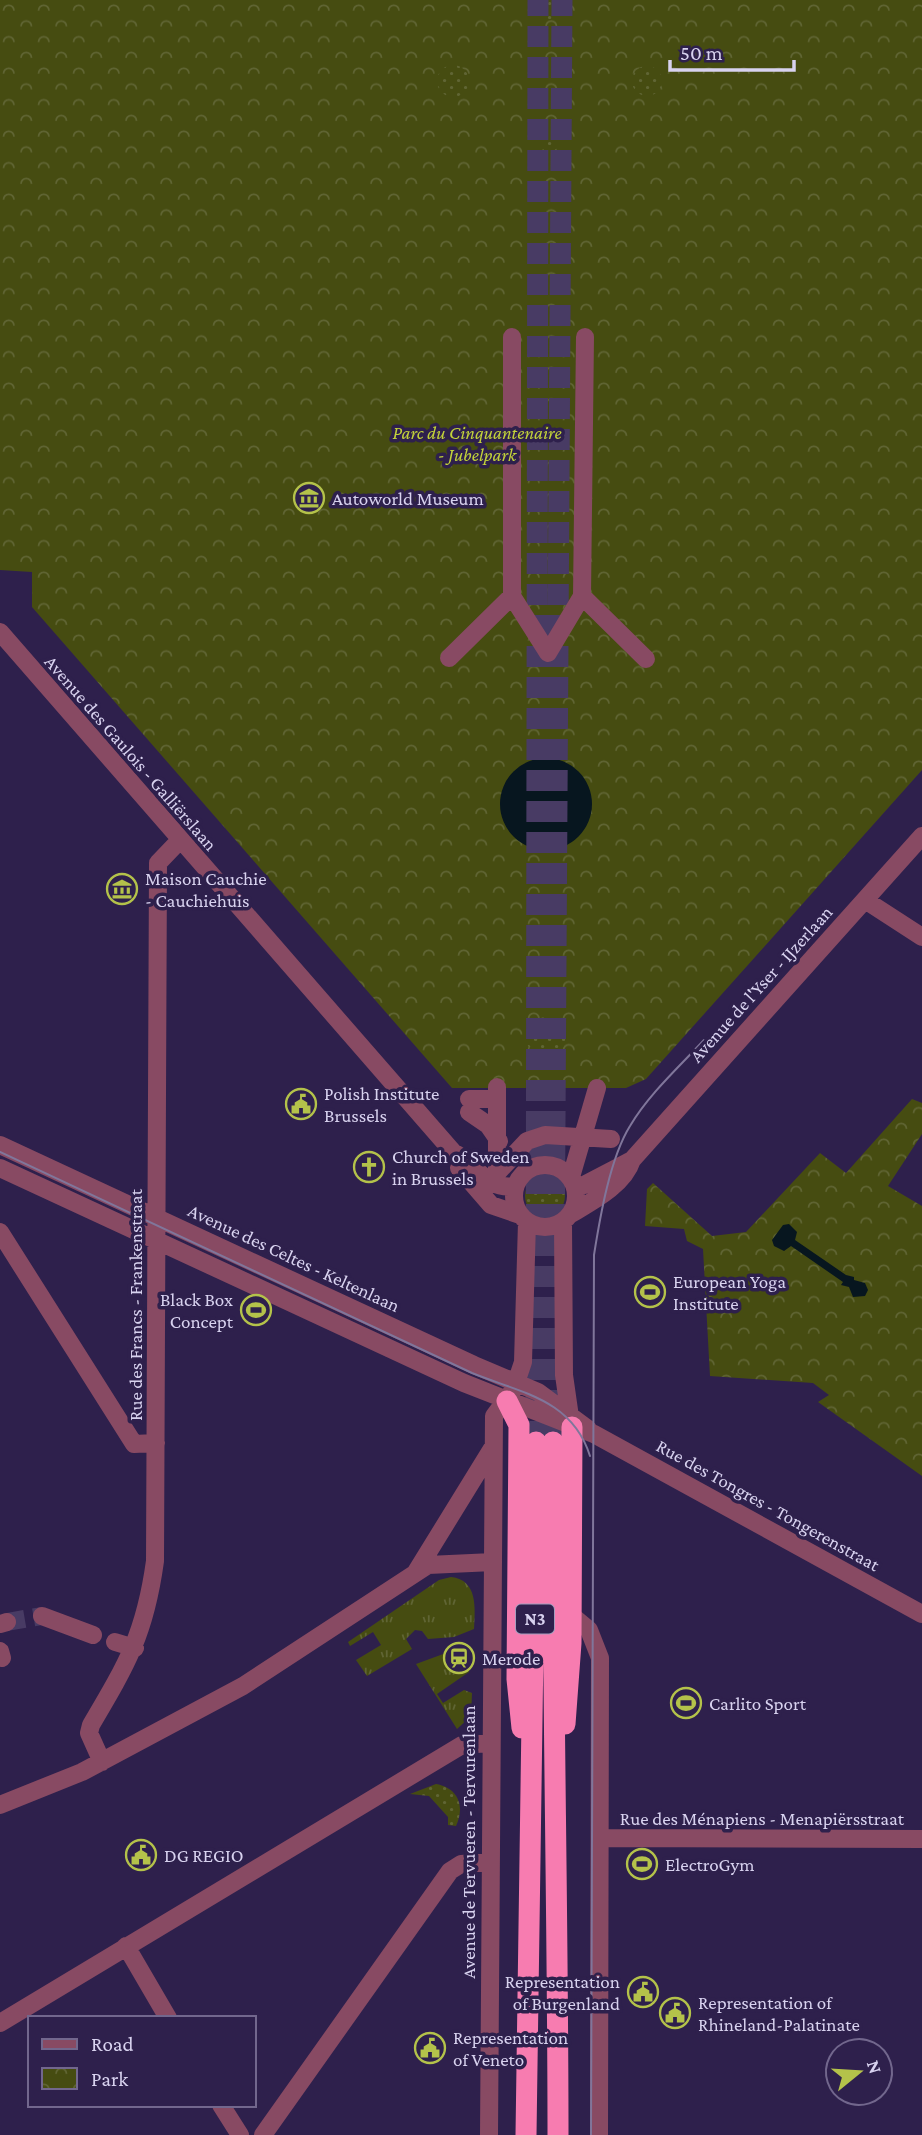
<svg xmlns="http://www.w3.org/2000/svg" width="922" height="2135" viewBox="0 0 922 2135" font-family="'Crimson Pro',serif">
<defs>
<pattern id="grass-tufts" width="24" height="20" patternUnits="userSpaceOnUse" patternTransform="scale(1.75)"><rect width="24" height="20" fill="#464c11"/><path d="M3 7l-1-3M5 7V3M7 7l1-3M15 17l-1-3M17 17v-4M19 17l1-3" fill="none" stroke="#606534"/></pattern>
<pattern id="park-crowns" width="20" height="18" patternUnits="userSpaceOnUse" patternTransform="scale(1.75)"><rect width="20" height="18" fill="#464c11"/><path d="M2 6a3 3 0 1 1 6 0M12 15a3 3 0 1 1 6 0" fill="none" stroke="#606534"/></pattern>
<pattern id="garden-dots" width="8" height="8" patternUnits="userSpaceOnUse" patternTransform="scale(1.75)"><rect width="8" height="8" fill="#464c11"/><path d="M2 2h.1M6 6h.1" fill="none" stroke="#606534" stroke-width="1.8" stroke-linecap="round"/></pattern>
</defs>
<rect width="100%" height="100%" fill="#2e204c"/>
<path fill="url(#grass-tufts)" d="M451 1577C478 1580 475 1608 474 1629L454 1637 428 1639 422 1631 415 1630 406 1639 412 1649 367 1676 356 1660 381 1645 373 1632 350 1646 348 1642 439 1580Z
M454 1652 468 1658 469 1672 437 1694 443 1703 464 1690 472 1693 471 1716 457 1729 416 1664 446 1653 455 1655Z"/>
<path fill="url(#park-crowns)" d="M0 0H922V770L646 1079 626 1088H452L32 607V572L0 570Z
M912 1099 922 1103V1134L888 1186 922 1206V1476L818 1402 829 1395 813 1383 710 1376 703 1249 687 1241 684 1229 645 1226 647 1189 653 1183 712 1236 746 1232 820 1153 846 1173Z"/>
<path fill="url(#garden-dots)" d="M540 10a10 10 0 1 1 20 0a10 10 0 1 1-20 0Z
M437 81a16 16 0 1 1 32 0a16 16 0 1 1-32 0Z
M632 81a15 15 0 1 1 30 0a15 15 0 1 1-30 0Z
M539 142a10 10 0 1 1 20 0a10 10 0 1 1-20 0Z
M526 1037a20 20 0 1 1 40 0a20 20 0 1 1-40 0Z
M525 1196a20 20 0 1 1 40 0a20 20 0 1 1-40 0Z
M436 1784C459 1788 465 1807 456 1826L448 1825V1817L429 1796 410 1794Z"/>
<path fill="#07161f" d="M500 804a46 46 0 1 1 92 0a46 46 0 1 1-92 0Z
M789 1224 797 1232 795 1240 846 1275 854 1277V1280L865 1283 868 1290 865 1296 853 1297 849 1287 841 1285 843 1282 791 1246 784 1251 774 1246 772 1240 783 1225Z"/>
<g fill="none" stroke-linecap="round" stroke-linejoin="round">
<path stroke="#483b64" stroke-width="18" stroke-dasharray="18 9" stroke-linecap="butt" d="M7 1622 42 1616"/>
<path stroke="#483b64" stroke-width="21" stroke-dasharray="21 10" stroke-linecap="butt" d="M536 1442 538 0
M553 1442 562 0"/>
<path stroke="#884a63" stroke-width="18" d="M585 337 582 596 646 659
M512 596 548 653 582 596
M0 632 453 1152C476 1163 486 1191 515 1186
M449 658 512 596V337
M865 900 922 937
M469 1099H497
M469 1112 488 1125 499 1141
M0 1145 474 1365 538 1392 588 1429
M514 1196a31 31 0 1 1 62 0a31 31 0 1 1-62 0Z
M0 1168 464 1383 594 1434 922 1614
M459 1168 491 1205 520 1215
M497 1173 527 1141 545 1135 611 1139
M497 1173V1087
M571 1177 597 1088
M575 1186 584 1185 632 1160
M571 1214C593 1201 624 1185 632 1160L922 836
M563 1222 564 1375 570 1417
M0 1232 134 1444 156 1443
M416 1572 493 1447
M571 1615 589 1630 600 1658 599 2135
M42 1616 93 1635
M0 1624 7 1622
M115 1642 135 1648
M0 1651 2 1658
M102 1762 89 1733 91 1725C127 1664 145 1634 155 1561L158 863 180 840
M0 1805 82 1772 243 1686 428 1565 493 1562
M601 1838 922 1839
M126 1946 168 2018
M0 2023 462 1745 491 1743
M221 2105 240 2135
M263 2135 450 1871 461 1864 490 1862
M489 2135 494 1416 514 1389 523 1362 527 1222"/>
<path stroke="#f77cb0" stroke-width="21" d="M507 1401 519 1425 517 1679 522 1728
M553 1442C552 1673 558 1904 558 2135
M565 1724 571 1643 572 1427
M526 2135 536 1442"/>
<path stroke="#80769b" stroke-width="2" d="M0 1152 472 1373C521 1393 572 1399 590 1456
M591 2135 594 1255C600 1217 610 1158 630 1126 649 1094 679 1067 704 1040"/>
</g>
<defs>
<g id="museum-ring" transform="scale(1.575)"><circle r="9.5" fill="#2e204c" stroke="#b4c24a" stroke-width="1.5"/><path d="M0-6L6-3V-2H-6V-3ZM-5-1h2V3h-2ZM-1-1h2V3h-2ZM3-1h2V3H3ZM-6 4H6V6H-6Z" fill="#b4c24a"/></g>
<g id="civic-ring" transform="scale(1.575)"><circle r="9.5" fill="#2e204c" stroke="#b4c24a" stroke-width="1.5"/><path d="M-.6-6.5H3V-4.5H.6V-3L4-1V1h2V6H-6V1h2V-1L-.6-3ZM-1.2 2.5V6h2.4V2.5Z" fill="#b4c24a"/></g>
<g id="church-ring" transform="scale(1.575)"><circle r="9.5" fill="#2e204c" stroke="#b4c24a" stroke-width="1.5"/><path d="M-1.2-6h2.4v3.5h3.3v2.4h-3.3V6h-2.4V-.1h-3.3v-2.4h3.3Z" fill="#b4c24a"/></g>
<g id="stadium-ring" transform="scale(1.575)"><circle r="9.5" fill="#2e204c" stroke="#b4c24a" stroke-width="1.5"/><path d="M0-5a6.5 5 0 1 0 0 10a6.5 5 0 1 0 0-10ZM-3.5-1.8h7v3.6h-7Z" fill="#b4c24a"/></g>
<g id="station-ring" transform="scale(1.575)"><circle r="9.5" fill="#2e204c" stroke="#b4c24a" stroke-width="1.5"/><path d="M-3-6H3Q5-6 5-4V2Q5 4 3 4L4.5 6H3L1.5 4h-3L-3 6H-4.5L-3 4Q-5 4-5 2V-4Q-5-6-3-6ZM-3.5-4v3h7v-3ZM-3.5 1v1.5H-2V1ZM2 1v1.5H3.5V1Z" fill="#b4c24a"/></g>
</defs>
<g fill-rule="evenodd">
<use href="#museum-ring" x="309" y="498"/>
<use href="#museum-ring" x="122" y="889"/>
<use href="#civic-ring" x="301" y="1104"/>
<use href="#church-ring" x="369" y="1167"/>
<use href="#stadium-ring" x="650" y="1292"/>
<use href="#stadium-ring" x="256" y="1310"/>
<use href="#station-ring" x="459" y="1658"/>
<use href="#stadium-ring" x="686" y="1703"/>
<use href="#civic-ring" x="141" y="1855"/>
<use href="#stadium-ring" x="642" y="1864"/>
<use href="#civic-ring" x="643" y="1992"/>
<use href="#civic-ring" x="675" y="2013"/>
<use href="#civic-ring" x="430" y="2048"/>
</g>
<g text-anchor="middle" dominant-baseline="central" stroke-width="7" stroke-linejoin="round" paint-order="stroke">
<rect fill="#2e204c" stroke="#a59dbe" stroke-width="2" x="516" y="1604.5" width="38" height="29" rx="5"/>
<g font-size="18" font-weight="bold" fill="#d8d2ef">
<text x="535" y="1619">N3</text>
</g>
<g font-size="19" font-style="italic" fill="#c3d33a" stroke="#2e204c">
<text x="477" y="432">Parc du Cinquantenaire<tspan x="477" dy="22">- Jubelpark</tspan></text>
</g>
<g font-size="19" fill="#d8d2ef" stroke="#2e204c" text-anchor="start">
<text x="332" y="498">Autoworld Museum</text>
<text x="145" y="878">Maison Cauchie<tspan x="145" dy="22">- Cauchiehuis</tspan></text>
<text x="324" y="1093">Polish Institute<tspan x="324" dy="22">Brussels</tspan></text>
<text x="392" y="1156">Church of Sweden<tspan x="392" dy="22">in Brussels</tspan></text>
<text x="673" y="1281">European Yoga<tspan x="673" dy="22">Institute</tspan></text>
<text x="233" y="1299" text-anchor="end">Black Box<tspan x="233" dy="22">Concept</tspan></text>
<text x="482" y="1658">Merode</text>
<text x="709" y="1703">Carlito Sport</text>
<text x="164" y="1855">DG REGIO</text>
<text x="665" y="1864">ElectroGym</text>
<text x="620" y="1981" text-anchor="end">Representation<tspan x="620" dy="22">of Burgenland</tspan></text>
<text x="698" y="2002">Representation of<tspan x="698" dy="22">Rhineland-Palatinate</tspan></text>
<text x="453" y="2037">Representation<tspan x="453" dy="22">of Veneto</tspan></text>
</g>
<g font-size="19" fill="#d8d2ef" stroke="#2e204c">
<text transform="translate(131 753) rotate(49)">Avenue des Gaulois - Galliërslaan</text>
<text transform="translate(761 984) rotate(-48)">Avenue de l'Yser - IJzerlaan</text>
<text transform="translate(294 1258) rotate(25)">Avenue des Celtes - Keltenlaan</text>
<text transform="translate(135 1305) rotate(-90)">Rue des Francs - Frankenstraat</text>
<text transform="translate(768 1505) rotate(29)">Rue des Tongres - Tongerenstraat</text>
<text x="762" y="1818">Rue des Ménapiens - Menapiërsstraat</text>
<text transform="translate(468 1842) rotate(-90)">Avenue de Tervueren - Tervurenlaan</text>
</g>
</g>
<rect x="28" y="2016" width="228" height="91" fill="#2e204c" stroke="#72678d" stroke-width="2"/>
<rect x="42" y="2039" width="35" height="10" fill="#884a63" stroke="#72678d" stroke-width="2"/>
<text x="91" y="2051" font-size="21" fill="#d8d2ef">Road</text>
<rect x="42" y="2068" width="35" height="21" fill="url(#park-crowns)" stroke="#72678d" stroke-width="2"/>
<text x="91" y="2086" font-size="21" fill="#d8d2ef">Park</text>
<g transform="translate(859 2072) rotate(72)"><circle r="33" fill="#2e204c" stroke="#72678d" stroke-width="2"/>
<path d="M0-5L12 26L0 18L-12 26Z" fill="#b4c24a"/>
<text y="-10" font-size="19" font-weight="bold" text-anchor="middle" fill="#d8d2ef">N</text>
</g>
<path d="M670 60v10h124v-10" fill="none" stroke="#d8d2ef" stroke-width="3.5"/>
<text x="680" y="60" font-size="21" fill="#d8d2ef" stroke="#2e204c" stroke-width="5" paint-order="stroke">50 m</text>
</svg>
